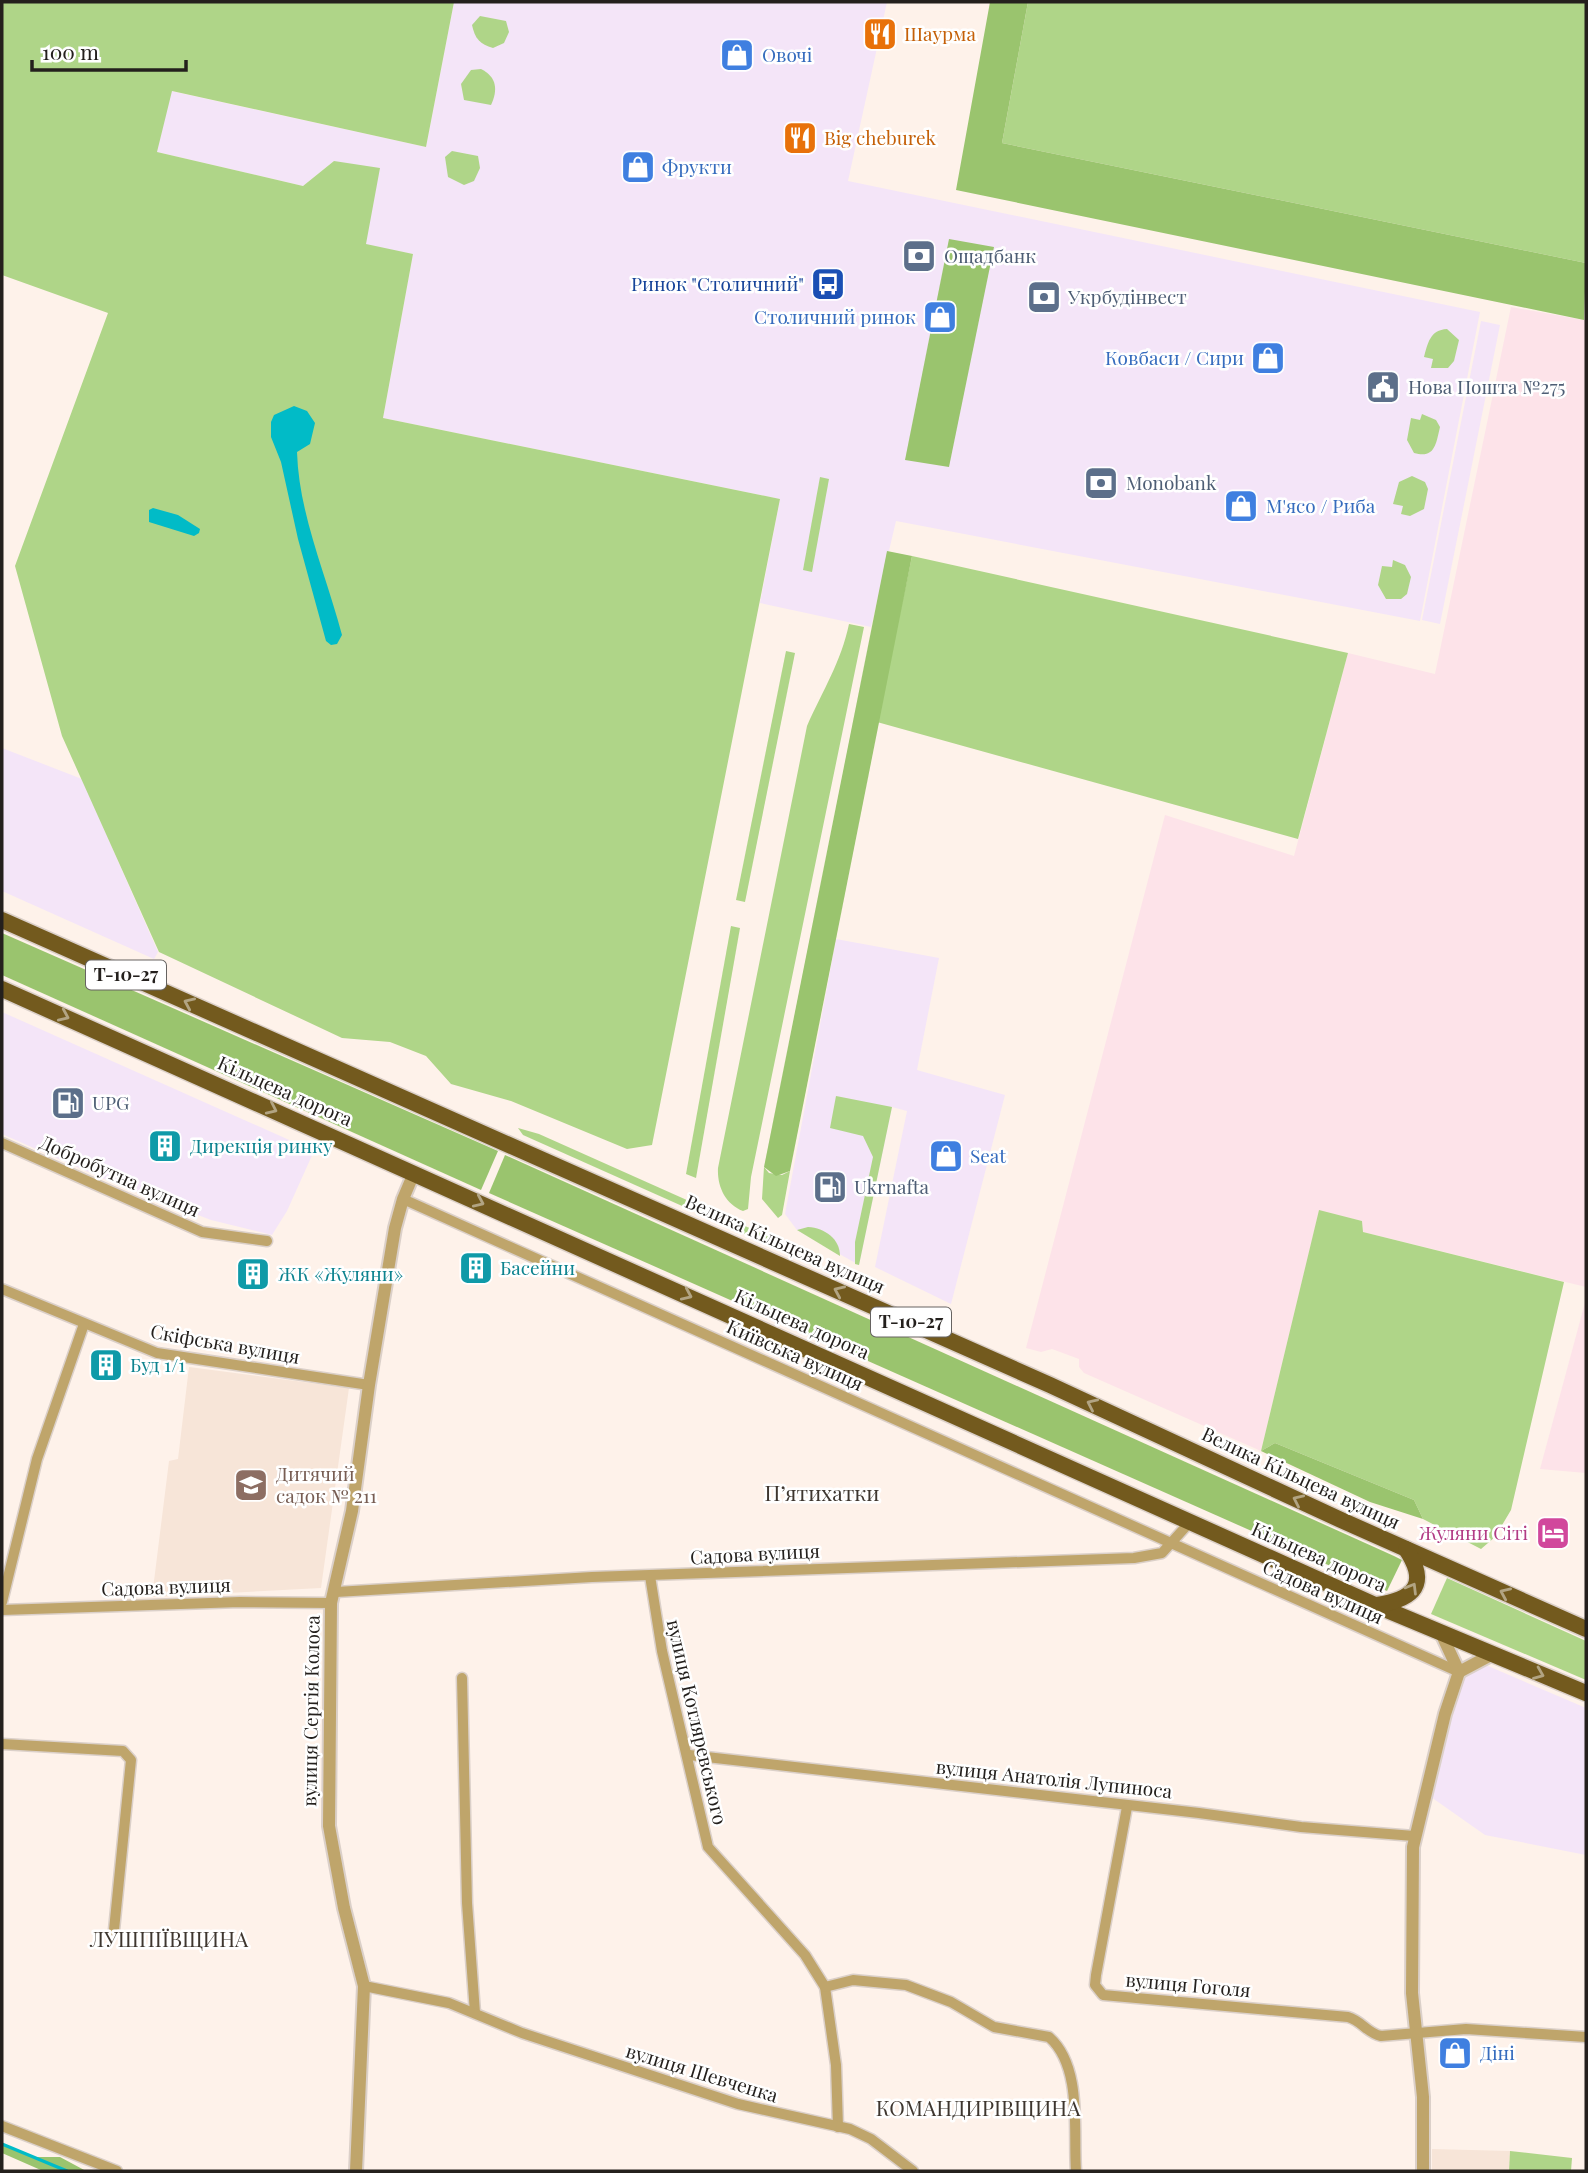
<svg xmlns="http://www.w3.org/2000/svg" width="1588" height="2173" font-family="'Playfair Display',serif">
  <rect width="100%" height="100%" fill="#fef2ea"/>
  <g fill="#f4e5f8">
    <polygon points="454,2 887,2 848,181 1480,312 1420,621 896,521 871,627 760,603 780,499 383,418 413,254 366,245 334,161 303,186 157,152 171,91 426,147"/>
    <polygon points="1481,321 1500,325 1440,624 1422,620"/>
    <polygon points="2,748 82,779 158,952 154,959 2,891"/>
    <polygon points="836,939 939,958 917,1070 1005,1095 951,1304 875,1267 907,1111 892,1107 859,1265 797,1230 785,1214"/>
    <polygon points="2,1012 314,1151 287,1211 272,1235 211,1220 102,1178 2,1134"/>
    <polygon points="1488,1666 1586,1708 1586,1855 1485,1835 1431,1797 1461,1683 1474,1668"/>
  </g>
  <g fill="#fde3e9">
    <polygon points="1511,307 1584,320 1586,312 1586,1287 1363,1232 1362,1221 1319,1211 1261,1451 1084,1373 1079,1367 1079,1359 1052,1349 1041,1352 1026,1348 1165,815 1294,856 1348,653 1435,674"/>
    <polygon points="1586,1299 1586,1473 1540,1469"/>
  </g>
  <g fill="#f7e5d8">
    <polygon points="189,1367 349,1388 321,1588 152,1597 169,1461 178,1459"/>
    <polygon points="1432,2149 1510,2151 1509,2171 1432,2171"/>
  </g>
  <g fill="#afd588">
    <polygon points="2,2 454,2 426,147 172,91 157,152 303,186 334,161 380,168 366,244 413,254 383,418 780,499 652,1145 627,1149 511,1101 451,1084 426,1056 390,1042 342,1038 159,952 62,736 15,566 108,313 2,275"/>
    <polygon points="1028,2 1586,2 1586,263 1002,143"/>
    <path d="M 480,16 L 506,21 L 509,32 L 504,43 L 493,48 C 480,44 475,39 472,25 Z"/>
    <path d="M 481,69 C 497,77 498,90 491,105 L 464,100 L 461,84 L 471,70 Z"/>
    <polygon points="452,151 478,156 480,168 474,181 464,185 448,177 445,157"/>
    <path d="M 1447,329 L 1459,340 L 1454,361 L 1448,368 L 1431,368 L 1433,359 L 1424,357 C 1428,343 1430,330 1447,329 Z"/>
    <path d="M 1422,414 L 1436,420 L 1440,427 C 1436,444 1435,459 1414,453 L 1407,440 L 1411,418 L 1420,420 Z"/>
    <polygon points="1412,476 1425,482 1428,489 1424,509 1410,516 1401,514 1403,506 1393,504 1399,482"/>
    <polygon points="820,477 829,479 812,572 803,570"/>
    <polygon points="912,556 1348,653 1298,839 877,722"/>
    <polygon points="1393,560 1405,565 1411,577 1407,594 1401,599 1386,599 1378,585 1382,566 1392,567"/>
    <path d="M 849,624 L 864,627 L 751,1177 L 748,1209 L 743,1211 C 725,1204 717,1186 718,1168 L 807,726 C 823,690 841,662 849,624 Z"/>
    <polygon points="786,651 795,653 745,902 736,900"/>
    <polygon points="731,926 740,928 696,1178 686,1174"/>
    <polygon points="836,1096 892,1107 859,1265 855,1264 855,1242 873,1157 863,1136 830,1128"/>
    <polygon points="518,1128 539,1134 783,1243 828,1271 523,1135"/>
    <polygon points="764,1167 769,1173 782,1175 790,1171 782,1215 778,1218 762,1199"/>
    <polygon points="1319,1210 1362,1221 1363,1232 1564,1282 1511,1510 1495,1537 1481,1549 1423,1519 1414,1500 1275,1443 1261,1451"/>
    <path d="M 808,1227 C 825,1228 840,1239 840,1256 L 797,1230 Z"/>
    <polygon points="1447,1578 1586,1641 1586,1680 1431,1614"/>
    <polygon points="1510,2151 1572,2158 1571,2171 1509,2171"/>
  </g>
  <g fill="#9ac46e">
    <polygon points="990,2 1028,2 1002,143 1586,263 1584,320 956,190"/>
    <polygon points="949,239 994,247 949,467 905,460"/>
    <polygon points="887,551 912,556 790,1171 776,1176 764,1167"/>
    <polygon points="2,933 498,1151 481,1190 2,975"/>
    <polygon points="505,1155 1394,1556 1402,1560 1387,1591 489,1193"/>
    <polygon points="1275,1443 1414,1500 1423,1519 1370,1502 1261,1451"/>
    <polygon points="2,2144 33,2157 60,2157 86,2171 43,2171 2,2153"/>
  </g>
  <g fill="#01bbc7">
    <path d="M 294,406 L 307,411 L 315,423 L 310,444 L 297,452 C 299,515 326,574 342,635 L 337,644 L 331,645 L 326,641 L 298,539 L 281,462 L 271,437 L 271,422 L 274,415 Z"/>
    <polygon points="153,508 178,515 200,529 199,533 194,536 149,522 149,510"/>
  </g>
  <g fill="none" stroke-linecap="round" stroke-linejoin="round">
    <polyline stroke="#01bbc7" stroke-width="3.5" points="2,2144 67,2171"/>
    <g stroke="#dbd0c9" stroke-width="13">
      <g id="minor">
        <polyline points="2,1143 202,1232 267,1241"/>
        <polyline points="403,1199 1459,1672"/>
        <polyline points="2,1289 157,1353 369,1385"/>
        <polyline points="650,1576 662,1651 708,1847 805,1955 825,1987 836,2065 838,2127"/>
        <polyline points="336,1592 592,1577 1134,1558 1162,1553 1190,1522"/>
        <polyline points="2,1602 37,1459 84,1324"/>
        <polyline points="2,1610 240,1602 331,1603"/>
        <polyline points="462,1678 467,1903 475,2013"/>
        <polyline points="2,1744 123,1751 131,1760 114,1930"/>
        <polyline points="689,1755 1199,1813 1301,1827 1414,1836"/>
        <path d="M 1127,1807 L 1096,1975 L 1095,1985 L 1103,1995 L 1348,2017 C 1362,2021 1367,2033 1381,2036 L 1466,2029 L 1586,2037"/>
        <polyline points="364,1986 449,2003 522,2033 738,2104 850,2129 871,2139 913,2171"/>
        <path d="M 825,1987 L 853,1980 L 906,1985 L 951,2002 L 994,2027 L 1049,2037 C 1083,2067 1073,2131 1076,2171"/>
        <polyline points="2,2126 117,2171"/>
      </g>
    </g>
    <g stroke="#dbd0c9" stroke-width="16">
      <g id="tertiary">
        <polyline points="1459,1672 1491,1655"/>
        <polyline points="356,2171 364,1986 344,1908 329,1826 331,1603 352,1511 369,1385 395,1228 403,1199 414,1173"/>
        <polyline points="1423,2171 1423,2097 1412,1993 1413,1847 1445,1714 1459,1672 1441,1633"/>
      </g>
    </g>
    <g stroke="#dbd0c9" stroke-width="19">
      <g id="trunk">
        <polyline points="2,920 1050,1385 1341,1520 1586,1629"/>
        <polyline points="2,989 1375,1605 1586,1693"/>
        <path d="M 1377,1605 C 1415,1599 1429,1584 1406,1549"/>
      </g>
    </g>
    <use href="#minor" stroke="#bfa56b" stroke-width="10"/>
    <use href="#tertiary" stroke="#bfa56b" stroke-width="12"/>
    <use href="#trunk" stroke="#735a1e" stroke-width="16"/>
  </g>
  <defs><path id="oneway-chevron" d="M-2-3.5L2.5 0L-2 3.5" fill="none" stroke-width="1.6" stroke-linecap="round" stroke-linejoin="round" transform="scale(1.75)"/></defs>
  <g stroke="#b2a483">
    <use href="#oneway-chevron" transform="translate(189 1003) rotate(-156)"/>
    <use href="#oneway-chevron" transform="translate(64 1016) rotate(24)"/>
    <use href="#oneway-chevron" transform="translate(272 1109) rotate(25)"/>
    <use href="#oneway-chevron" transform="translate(479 1202) rotate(24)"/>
    <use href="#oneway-chevron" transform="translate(839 1291) rotate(-156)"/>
    <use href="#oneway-chevron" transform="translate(687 1295) rotate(24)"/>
    <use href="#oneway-chevron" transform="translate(1092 1404) rotate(-155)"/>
    <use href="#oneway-chevron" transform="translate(1298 1500) rotate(-155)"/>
    <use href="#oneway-chevron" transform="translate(1412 1588) rotate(-59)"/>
    <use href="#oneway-chevron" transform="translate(1505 1593) rotate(-156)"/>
    <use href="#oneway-chevron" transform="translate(1539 1674) rotate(22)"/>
  </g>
  <defs>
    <g id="restaurant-square" transform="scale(1.75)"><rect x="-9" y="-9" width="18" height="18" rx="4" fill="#e8710a" stroke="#fff"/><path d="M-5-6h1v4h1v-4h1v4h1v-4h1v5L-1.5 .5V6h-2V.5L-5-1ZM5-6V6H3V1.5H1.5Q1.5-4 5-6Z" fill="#fff"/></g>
    <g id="shop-square" transform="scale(1.75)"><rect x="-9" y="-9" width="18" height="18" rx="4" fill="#3f7fe0" stroke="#fff"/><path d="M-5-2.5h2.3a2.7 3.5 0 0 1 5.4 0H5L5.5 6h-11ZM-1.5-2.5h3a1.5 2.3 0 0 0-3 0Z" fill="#fff"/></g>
    <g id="bank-square" transform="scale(1.75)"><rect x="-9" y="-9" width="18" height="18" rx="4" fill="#5c6f8a" stroke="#fff"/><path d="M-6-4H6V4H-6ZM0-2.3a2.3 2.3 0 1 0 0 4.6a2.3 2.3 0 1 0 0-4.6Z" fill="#fff"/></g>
    <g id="bus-square" transform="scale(1.75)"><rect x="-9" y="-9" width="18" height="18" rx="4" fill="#1a4fb4" stroke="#fff"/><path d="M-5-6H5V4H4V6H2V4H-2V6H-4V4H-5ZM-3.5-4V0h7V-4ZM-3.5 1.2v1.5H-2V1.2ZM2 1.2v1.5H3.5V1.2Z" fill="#fff"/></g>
    <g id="civic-square" transform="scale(1.75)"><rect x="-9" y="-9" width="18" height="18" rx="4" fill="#5c6f8a" stroke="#fff"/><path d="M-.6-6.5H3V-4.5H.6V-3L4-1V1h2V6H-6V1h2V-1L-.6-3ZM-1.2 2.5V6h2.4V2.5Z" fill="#fff"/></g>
    <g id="fuel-square" transform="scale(1.75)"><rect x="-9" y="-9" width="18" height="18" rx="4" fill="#5c6f8a" stroke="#fff"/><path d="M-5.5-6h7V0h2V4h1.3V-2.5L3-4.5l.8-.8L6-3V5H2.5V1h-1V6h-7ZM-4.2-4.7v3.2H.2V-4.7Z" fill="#fff"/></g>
    <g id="building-square" transform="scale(1.75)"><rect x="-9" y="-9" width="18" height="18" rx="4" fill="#0f9aa8" stroke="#fff"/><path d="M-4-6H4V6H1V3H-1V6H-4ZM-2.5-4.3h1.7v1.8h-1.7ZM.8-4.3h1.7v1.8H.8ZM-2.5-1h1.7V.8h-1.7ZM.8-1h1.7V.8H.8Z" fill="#fff"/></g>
    <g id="school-square" transform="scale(1.75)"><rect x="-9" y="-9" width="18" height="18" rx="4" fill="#8d6e63" stroke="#fff"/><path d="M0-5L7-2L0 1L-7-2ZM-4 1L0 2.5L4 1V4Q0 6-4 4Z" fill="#fff"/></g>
    <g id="hotel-square" transform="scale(1.75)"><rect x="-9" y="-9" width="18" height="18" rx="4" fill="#d1479c" stroke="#fff"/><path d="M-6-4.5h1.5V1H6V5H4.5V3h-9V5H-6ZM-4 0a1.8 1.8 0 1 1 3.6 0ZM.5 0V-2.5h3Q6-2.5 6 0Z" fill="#fff"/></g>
  </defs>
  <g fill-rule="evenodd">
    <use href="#restaurant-square" x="880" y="34"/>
    <use href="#shop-square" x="737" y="55"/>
    <use href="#restaurant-square" x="800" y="138"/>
    <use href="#shop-square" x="638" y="167"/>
    <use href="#bank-square" x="919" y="256"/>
    <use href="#bus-square" x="828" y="284"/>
    <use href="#bank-square" x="1044" y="297"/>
    <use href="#shop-square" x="940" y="317"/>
    <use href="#shop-square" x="1268" y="358"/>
    <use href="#civic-square" x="1383" y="387"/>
    <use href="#bank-square" x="1101" y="483"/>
    <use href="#shop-square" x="1241" y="506"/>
    <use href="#fuel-square" x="68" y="1103"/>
    <use href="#building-square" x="165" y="1146"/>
    <use href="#shop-square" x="946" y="1156"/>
    <use href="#fuel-square" x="830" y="1187"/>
    <use href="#building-square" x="476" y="1268"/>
    <use href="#building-square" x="253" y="1274"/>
    <use href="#building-square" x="106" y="1365"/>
    <use href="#school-square" x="251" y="1485"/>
    <use href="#hotel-square" x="1553" y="1533"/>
    <use href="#shop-square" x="1455" y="2053"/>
  </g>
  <g text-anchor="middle" stroke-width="5" stroke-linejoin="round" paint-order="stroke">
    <g fill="#fff" stroke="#666361" stroke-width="2">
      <rect x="86" y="960.5" width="80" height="29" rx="5"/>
      <rect x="871" y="1307.5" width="80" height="29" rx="5"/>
    </g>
    <g font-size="18" font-weight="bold" fill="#24201d">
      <text x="126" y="981">Т-10-27</text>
      <text x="911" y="1328">Т-10-27</text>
    </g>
    <g font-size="19" fill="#c56008" stroke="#fff" text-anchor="start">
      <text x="904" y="41">Шаурма</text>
      <text x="824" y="145">Big cheburek</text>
    </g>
    <g font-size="19" fill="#366cbe" stroke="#fff" text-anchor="start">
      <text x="762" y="62">Овочі</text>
      <text x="662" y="174">Фрукти</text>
      <text x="916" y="324" text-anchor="end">Столичний ринок</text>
      <text x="1244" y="365" text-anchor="end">Ковбаси / Сири</text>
      <text x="1266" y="513">М'ясо / Риба</text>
      <text x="970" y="1163">Seat</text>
      <text x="1480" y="2060">Діні</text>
    </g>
    <g font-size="19" fill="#4e5e75" stroke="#fff" text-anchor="start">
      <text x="944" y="263">Ощадбанк</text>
      <text x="1068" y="304">Укрбудінвест</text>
      <text x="1408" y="394">Нова Пошта №275</text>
      <text x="1126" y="490">Monobank</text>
      <text x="92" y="1110">UPG</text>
      <text x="854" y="1194">Ukrnafta</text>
    </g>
    <g font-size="19" fill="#164399" stroke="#fff" text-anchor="end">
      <text x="804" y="291">Ринок "Столичний"</text>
    </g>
    <g font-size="19" fill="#24201d" stroke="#fff">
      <text transform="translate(285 1091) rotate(24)" y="7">Кільцева дорога</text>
      <text transform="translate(120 1176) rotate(24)" y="7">Добробутна вулиця</text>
      <text transform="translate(785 1244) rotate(24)" y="7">Велика Кільцева вулиця</text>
      <text transform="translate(802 1324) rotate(24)" y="7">Кільцева дорога</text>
      <text transform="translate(225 1344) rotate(10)" y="7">Скіфська вулиця</text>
      <text transform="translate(795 1355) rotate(24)" y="7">Київська вулиця</text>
      <text transform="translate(1301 1478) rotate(25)" y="7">Велика Кільцева вулиця</text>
      <text transform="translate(755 1554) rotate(-3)" y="7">Садова вулиця</text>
      <text transform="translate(1319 1557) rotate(24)" y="7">Кільцева дорога</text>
      <text transform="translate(166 1587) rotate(-2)" y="7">Садова вулиця</text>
      <text transform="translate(1323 1592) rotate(24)" y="7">Садова вулиця</text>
      <text transform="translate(311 1711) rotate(-89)" y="7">вулиця Сергія Колоса</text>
      <text transform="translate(697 1722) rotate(77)" y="7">вулиця Котляревського</text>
      <text transform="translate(1054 1779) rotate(6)" y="7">вулиця Анатолія Лупиноса</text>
      <text transform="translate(1188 1985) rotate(5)" y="7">вулиця Гоголя</text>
      <text transform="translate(702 2073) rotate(17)" y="7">вулиця Шевченка</text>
    </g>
    <g font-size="19" fill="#0d838f" stroke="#fff" text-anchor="start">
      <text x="190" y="1153">Дирекція ринку</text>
      <text x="500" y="1275">Басейни</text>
      <text x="278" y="1281">ЖК «Жуляни»</text>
      <text x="130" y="1372">Буд 1/1</text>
    </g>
    <g font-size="19" fill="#785e54" stroke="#fff" text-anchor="start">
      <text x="276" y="1481">Дитячий<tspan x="276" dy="22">садок № 211</tspan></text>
    </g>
    <g font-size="19" fill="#b23c85" stroke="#fff" text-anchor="end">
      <text x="1528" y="1540">Жуляни Сіті</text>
    </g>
    <g font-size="21" fill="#3e362f" stroke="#fff">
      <text x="822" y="1501">Пʼятихатки</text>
      <text x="169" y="1947">ЛУШПІЇВЩИНА</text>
      <text x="978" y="2116">КОМАНДИРІВЩИНА</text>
    </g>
  </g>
  <rect width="1588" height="2173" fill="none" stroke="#24201d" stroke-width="7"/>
  <path d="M32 60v10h154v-10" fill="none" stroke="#24201d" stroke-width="3.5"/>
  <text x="42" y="60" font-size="21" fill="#24201d" stroke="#ffffff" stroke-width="5" paint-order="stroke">100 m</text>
</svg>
